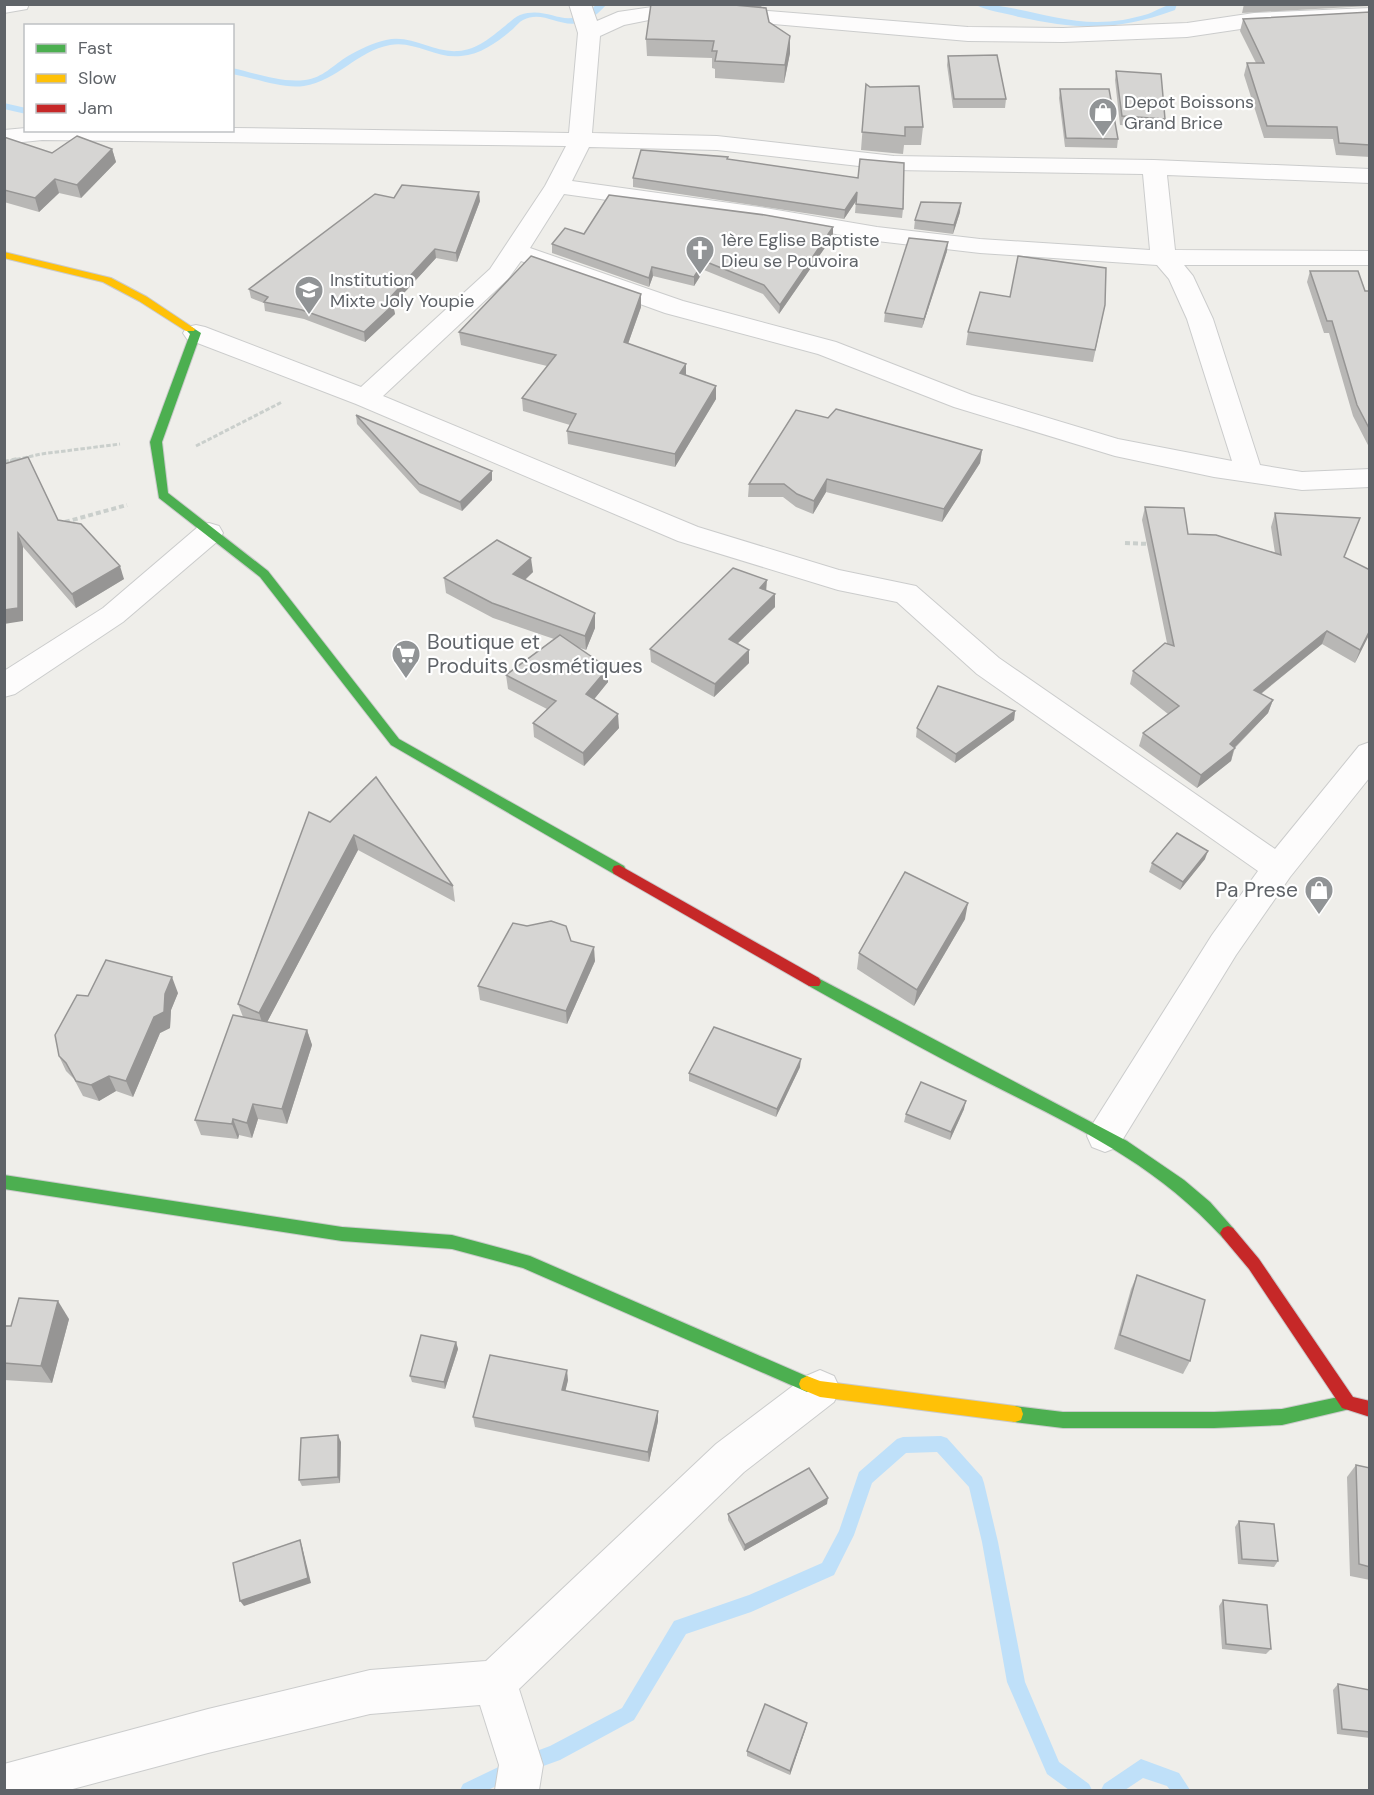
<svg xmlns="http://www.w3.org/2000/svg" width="1374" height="1795" font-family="'DM Sans',sans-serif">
  <rect width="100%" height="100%" fill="#efeeea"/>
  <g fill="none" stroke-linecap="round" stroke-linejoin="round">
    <g fill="#bfe0f9" fill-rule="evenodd">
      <path d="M 597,4 L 607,4 C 570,46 551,6 523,20 C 519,22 516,26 513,29 C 497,42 482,54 461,56 C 436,59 414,40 390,45 C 357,51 337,81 304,86 C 281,89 255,78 232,74 L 232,68 C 255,73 281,83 305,80 C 323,78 333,65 348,56 C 360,49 373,43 386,40 C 412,34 433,53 458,51 C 477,50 491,37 505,26 C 510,22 515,17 520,15 C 552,4 566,35 597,4 Z"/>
      <path d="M 974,4 C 1015,4 1055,22 1097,22 C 1115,22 1131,19 1148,14 C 1158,10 1167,4 1177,4 L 1175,10 C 1117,31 1079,30 1019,17 C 1005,13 986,11 974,4 Z"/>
      <polygon points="4,103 26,108 26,114 4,109"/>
      <polygon points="941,1436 947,1438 982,1477 984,1483 998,1542 1025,1682 1059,1762 1089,1784 1092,1790 1069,1790 1047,1774 1007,1682 982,1542 969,1487 937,1452 906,1453 872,1483 854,1535 834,1575 751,1612 686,1634 634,1720 560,1760 524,1773 488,1790 460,1790 463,1784 515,1759 550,1746 622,1708 674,1621 749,1595 822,1563 839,1531 859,1472 897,1439 903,1437"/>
      <polygon points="1141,1759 1179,1773 1190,1790 1170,1790 1167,1786 1143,1778 1125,1790 1101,1790 1104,1784"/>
    </g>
    <g stroke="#cbcccc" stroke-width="2">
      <g id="street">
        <polygon points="4,4 29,4 27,9 4,13"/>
        <path d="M 569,4 L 591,4 L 597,21 L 618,12 L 659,6 L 704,6 L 968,27 L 1063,28 L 1187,23 L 1254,13 L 1370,8 L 1370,21 L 1254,27 L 1187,37 L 1063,42 L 968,41 L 704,18 L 659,18 L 624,25 L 600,36 L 592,133 L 717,136 L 894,156 L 1154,160 L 1370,169 L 1370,183 L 1167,175 L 1175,250 L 1370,251 L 1370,265 L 1184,265 L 1193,276 L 1213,319 L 1260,465 L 1302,472 L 1370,469 L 1370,487 L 1302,490 L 1214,477 L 1115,456 L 954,407 L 818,354 L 665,313 L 521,261 L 508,279 L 383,396 L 698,527 L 839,570 L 916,586 L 999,658 L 1275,849 L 1359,746 L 1370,742 L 1370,777 L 1290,877 L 1236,955 L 1118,1147 L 1105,1152 L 1092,1147 L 1087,1136 L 1092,1125 L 1212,935 L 1258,871 L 977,674 L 897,602 L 838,590 L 678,541 L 356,404 L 187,339 L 183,333 L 187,327 L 196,325 L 205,327 L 361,387 L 490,269 L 545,186 L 566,146 L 42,140 L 4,144 L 4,130 L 26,128 L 26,130 L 232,130 L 232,128 L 569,133 L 578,33 ZM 589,147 L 717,150 L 894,170 L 1143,174 L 1150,250 L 980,239 L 877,227 L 765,208 L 572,181 ZM 564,194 L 765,222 L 877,241 L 980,253 L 1157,265 L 1169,279 L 1187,319 L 1232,461 L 1118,439 L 972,395 L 836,342 L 683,301 L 530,248 Z"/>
        <polygon points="209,523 219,526 223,533 219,540 123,622 15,694 4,697 4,671 103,608 199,526"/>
        <polygon points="820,1370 834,1376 840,1389 834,1402 744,1472 519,1689 543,1765 539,1790 495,1790 499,1765 480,1705 370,1714 208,1753 69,1790 4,1790 4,1764 208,1709 370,1670 486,1661 716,1444 806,1376"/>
      </g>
    </g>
    <g stroke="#cacacb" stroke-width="2">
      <g id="fast">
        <polygon points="190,326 201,333 162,442 168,493 268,571 399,739 624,866 626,870 624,874 614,874 391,745 260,577 159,498 150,442 190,334 185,329"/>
        <path d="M 814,976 L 1127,1141 L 1184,1180 L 1210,1202 L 1233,1228 L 1236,1233 L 1233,1238 L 1228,1240 L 1223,1238 C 1150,1158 1066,1123 973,1075 C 918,1047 863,1016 809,986 L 807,982 L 809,978 Z"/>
        <polygon points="4,1175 342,1227 452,1235 530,1256 813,1379 815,1384 813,1389 807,1392 523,1268 452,1249 342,1241 4,1189"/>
        <polygon points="1348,1395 1354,1398 1356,1403 1354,1408 1282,1425 1214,1428 1063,1428 1015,1422 1009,1420 1007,1414 1009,1408 1015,1406 1063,1412 1214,1412 1282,1409"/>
      </g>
    </g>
    <g stroke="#cacacb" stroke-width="2">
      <g id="slow">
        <polygon points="4,252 111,278 147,297 195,329 194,331 186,331 139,301 103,282 4,258"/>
        <polygon points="807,1376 820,1381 1015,1406 1021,1408 1023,1414 1021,1420 1015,1422 820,1397 801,1389 799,1384 801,1379"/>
      </g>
    </g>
    <g stroke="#cacacb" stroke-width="2">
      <g id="jam">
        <polygon points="619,865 819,978 821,982 819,986 809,986 614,874 612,870 614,866"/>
        <polygon points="1228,1226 1233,1228 1259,1259 1353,1397 1370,1401 1370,1417 1342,1408 1249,1269 1223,1238 1220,1233 1223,1228"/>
      </g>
    </g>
    <g stroke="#cacfcc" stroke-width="3" stroke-dasharray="4.5 2" stroke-linecap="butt">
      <polyline points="196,446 282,402"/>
      <polyline points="10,461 41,454 120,444"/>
    </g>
    <g stroke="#cacfcc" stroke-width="4" stroke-dasharray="5 3" stroke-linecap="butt">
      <polyline points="4,462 17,459"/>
      <polyline points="65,522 127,505"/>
      <polyline points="1125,543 1150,544"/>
    </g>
    <use href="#street" fill="#fdfcfc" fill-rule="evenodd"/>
    <use href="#fast" fill="#4caf50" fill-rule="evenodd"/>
    <use href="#slow" fill="#ffc107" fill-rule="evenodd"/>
    <use href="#jam" fill="#c62828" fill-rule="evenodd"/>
  </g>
  <g fill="#b8b7b5">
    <polygon points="651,4 762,4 761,8 769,22 790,53 784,83 715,78 715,69 712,68 712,58 647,56 646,39"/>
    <polygon points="1244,4 1370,4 1370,6 1242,13"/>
    <polygon points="1370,12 1370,157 1336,155 1333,139 1264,138 1244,75 1247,63 1256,63 1240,31 1243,19"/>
    <polygon points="948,56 1006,99 1005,108 953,108 947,65"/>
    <polygon points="1116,71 1165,119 1163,128 1120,125 1115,80"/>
    <polygon points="866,84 923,127 921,145 904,145 903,154 861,150"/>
    <polygon points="1060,89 1118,139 1117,148 1065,147 1059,98"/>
    <polygon points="4,137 52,153 112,149 116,162 81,198 59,193 39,212 4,202"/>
    <polygon points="728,159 903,209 902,218 855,213 856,201 844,219 633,187 633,178"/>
    <polygon points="394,198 480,201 457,262 436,258 393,305 395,314 365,342 304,319 265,311 264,303 251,298 249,289"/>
    <polygon points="960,212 953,234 914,229 915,220"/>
    <polygon points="833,227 833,236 779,314 763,294 704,270 694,286 653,276 649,287 552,253 552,244 584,234"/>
    <polygon points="947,251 922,328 884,322 885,313"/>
    <polygon points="1310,271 1365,291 1370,291 1370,449 1353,416 1329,333 1324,333 1307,282"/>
    <polygon points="1105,305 1093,362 966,345 968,332"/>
    <polygon points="641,307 628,344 686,375 716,386 716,399 675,467 568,444 567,431 570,425 523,411 522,398 547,366 461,345 459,332"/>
    <polygon points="356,415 492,471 492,480 462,511 420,493 357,424"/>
    <polygon points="828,418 982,450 980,463 942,522 826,492 813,514 796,507 783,497 748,497 749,484"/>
    <polygon points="4,464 58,520 124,579 76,608 23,547 23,621"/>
    <polygon points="1145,507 1188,534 1275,553 1271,527 1275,513 1345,558 1370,570 1370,633 1355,663 1322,644 1261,694 1273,700 1268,713 1235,748 1231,761 1197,788 1139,746 1143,733 1168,714 1130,684 1133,671 1167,643 1142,520"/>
    <polygon points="533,572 525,580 595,628 586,650 577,647 608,682 594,699 619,728 584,766 534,737 533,723 547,709 508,689 506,675 554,639 493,618 446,593 444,578"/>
    <polygon points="766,591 775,607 737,643 749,650 749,663 714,697 651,662 650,649"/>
    <polygon points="1015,711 1014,720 955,763 916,737 917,728"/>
    <polygon points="330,822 453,886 455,902 358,850 267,1022 307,1030 312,1045 287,1124 258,1119 252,1138 239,1135 238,1139 201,1135 195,1120 243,1017 238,1004"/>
    <polygon points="1205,859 1180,890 1149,872 1152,863"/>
    <polygon points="965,919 914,1006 857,969 859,953"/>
    <polygon points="595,961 567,1024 480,1000 478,986"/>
    <polygon points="178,993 171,1010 170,1028 160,1033 133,1097 116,1091 99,1101 83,1096 74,1079 66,1071 59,1056 88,996"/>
    <polygon points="800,1067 776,1117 689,1081 689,1073"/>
    <polygon points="964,1109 950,1140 904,1122 906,1114"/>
    <polygon points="1137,1275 1190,1361 1183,1374 1114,1349 1131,1289"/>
    <polygon points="69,1319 52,1383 4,1380 4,1326 11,1326"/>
    <polygon points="456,1342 458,1349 445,1389 412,1382 410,1376"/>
    <polygon points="568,1380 565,1391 658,1421 649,1462 475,1427 473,1417"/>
    <polygon points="341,1442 340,1483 302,1486 299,1480"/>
    <polygon points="1356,1465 1370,1468 1370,1580 1350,1576 1347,1477"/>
    <polygon points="827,1504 744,1551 728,1520 728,1514"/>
    <polygon points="1239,1521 1278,1561 1274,1567 1238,1564 1235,1527"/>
    <polygon points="1223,1600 1271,1649 1266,1654 1222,1649 1219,1606"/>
    <polygon points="1338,1684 1370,1690 1370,1738 1337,1734 1333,1690"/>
    <polygon points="807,1723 790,1775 747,1756 747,1751"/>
  </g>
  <g fill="#969594">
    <polygon points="790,36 790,53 784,83 785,65"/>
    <polygon points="112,149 116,162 81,198 77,185"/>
    <polygon points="55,179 59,193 39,212 35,198"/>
    <polygon points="479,192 480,201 457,262 456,253"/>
    <polygon points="857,192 856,201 844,219 845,210"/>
    <polygon points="961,203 960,212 953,234 954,225"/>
    <polygon points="833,227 833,236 779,314 780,305"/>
    <polygon points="948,242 947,251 922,328 924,319"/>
    <polygon points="435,249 436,258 393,305 395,314 365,342 364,332 386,302"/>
    <polygon points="704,261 704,270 694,286 694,277"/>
    <polygon points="652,267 653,276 649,287 649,278"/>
    <polygon points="641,294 641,307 624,355 624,342"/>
    <polygon points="686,364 686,377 680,373"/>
    <polygon points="716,386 716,399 675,467 675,454"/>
    <polygon points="982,450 980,463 942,522 944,509"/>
    <polygon points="492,471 492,480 462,511 460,502"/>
    <polygon points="827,479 826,492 813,514 814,501"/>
    <polygon points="18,533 23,547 23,621 4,624 4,610"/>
    <polygon points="531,558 533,572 515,589 513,574"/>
    <polygon points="120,566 124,579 76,608 72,594"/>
    <polygon points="767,580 766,593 760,588"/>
    <polygon points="775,594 775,607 729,652 729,639"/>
    <polygon points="595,613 595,628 586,650 585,636"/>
    <polygon points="1370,630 1370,633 1355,663 1360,650"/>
    <polygon points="1327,631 1322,644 1249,703 1254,690"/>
    <polygon points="749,650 749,663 714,697 715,684"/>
    <polygon points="608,668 608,682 587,708 586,694"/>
    <polygon points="1273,700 1268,713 1234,748 1231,761 1197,788 1201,775"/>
    <polygon points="1015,711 1014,720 955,763 956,754"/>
    <polygon points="618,714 619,728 584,766 583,753"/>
    <polygon points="354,835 358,850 264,1028 259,1013"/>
    <polygon points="1208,851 1205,859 1180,890 1183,882"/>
    <polygon points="968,903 965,919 914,1006 917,990"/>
    <polygon points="594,947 595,961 567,1024 566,1011"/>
    <polygon points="172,977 178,993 171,1010 170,1028 160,1033 133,1097 126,1081"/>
    <polygon points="307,1030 312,1045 287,1124 282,1109"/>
    <polygon points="801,1059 800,1067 776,1117 777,1109"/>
    <polygon points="109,1076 116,1091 99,1101 91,1085"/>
    <polygon points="966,1101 964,1109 950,1140 951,1132"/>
    <polygon points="253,1104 258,1119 252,1138 247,1123"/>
    <polygon points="233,1119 239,1135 238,1139 232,1124"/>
    <polygon points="58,1301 69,1319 52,1383 41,1366"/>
    <polygon points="456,1342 458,1349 445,1389 444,1382"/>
    <polygon points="567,1370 568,1380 563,1401 562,1390"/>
    <polygon points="658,1411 658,1421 649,1462 648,1452"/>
    <polygon points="338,1435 341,1442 340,1483 338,1477"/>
    <polygon points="828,1498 827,1504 744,1551 745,1545"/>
    <polygon points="300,1540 302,1546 311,1583 244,1606 240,1601"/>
    <polygon points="807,1723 806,1728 790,1775 790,1771"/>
  </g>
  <g fill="#d6d5d3" stroke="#969594" stroke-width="1.5">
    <polygon points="651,4 723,4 766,8 769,22 790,36 785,65 715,61 717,51 712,51 714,41 646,39"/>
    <polygon points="1370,12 1370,145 1339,143 1337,127 1267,126 1247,63 1264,63 1243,19"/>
    <polygon points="997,55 1006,99 954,99 948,56"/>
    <polygon points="1116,71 1161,74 1165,119 1122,116"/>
    <polygon points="866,84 870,87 919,86 923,127 905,127 905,136 862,132"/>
    <polygon points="1060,89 1109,89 1118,139 1066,138"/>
    <polygon points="77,136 112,149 77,185 55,179 35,198 4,190 4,137 52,153"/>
    <polygon points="641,150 728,157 727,159 858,178 860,159 904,163 903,209 856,204 857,192 845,210 633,178"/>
    <polygon points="402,185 479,192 456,253 435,249 386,302 393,305 364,332 302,310 264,302 268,297 249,289 375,194 394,198"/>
    <polygon points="609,195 765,215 833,227 780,305 764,285 704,261 694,277 652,267 649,278 552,244 565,228 584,234"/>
    <polygon points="921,202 961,203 954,225 915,220"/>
    <polygon points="909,238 948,242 924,319 885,313"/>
    <polygon points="531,256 641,294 624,342 686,364 680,373 716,386 675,454 567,431 576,414 522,398 556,355 459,332"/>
    <polygon points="1018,256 1106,268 1105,305 1095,350 968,332 980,292 1010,297"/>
    <polygon points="1310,271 1358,271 1365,291 1370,291 1370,430 1357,405 1332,321 1327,321"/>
    <polygon points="836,409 982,450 944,509 827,479 814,501 797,494 784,484 749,484 796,410 828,418"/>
    <polygon points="356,415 492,471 460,502 419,484"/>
    <polygon points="28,457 58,520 81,524 120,566 72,594 18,533 18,608 4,610 4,464"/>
    <polygon points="1145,507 1184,508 1188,534 1216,535 1281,555 1275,513 1360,518 1344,557 1370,570 1370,630 1360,650 1327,631 1254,690 1273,700 1230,744 1235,748 1201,775 1143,733 1179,706 1133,671 1165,643 1174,646"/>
    <polygon points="497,540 531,558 513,574 595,613 585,636 492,603 444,578"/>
    <polygon points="733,568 767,580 760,588 775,594 729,639 749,650 715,684 650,649"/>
    <polygon points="560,635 608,668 586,694 618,714 583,753 533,723 556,701 506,675"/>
    <polygon points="938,686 1015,711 956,754 917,728"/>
    <polygon points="376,777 453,886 354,835 259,1013 238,1004 309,812 330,822"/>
    <polygon points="1177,833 1208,851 1183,882 1152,863"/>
    <polygon points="905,872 968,903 917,990 859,953"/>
    <polygon points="551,921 566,926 571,941 594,947 566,1011 478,986 513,923 527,926"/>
    <polygon points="106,960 172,977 165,994 164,1012 154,1017 126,1081 109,1076 91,1085 76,1081 66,1063 59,1056 55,1035 77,995 88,996"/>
    <polygon points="233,1015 307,1030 282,1109 253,1104 247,1123 233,1119 232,1124 195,1120"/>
    <polygon points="714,1027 801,1059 777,1109 689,1073"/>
    <polygon points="921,1082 966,1101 951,1132 906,1114"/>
    <polygon points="1137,1275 1205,1300 1190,1361 1120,1335"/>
    <polygon points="19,1298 58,1301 41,1366 4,1363 4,1326 11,1326"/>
    <polygon points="421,1335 456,1342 444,1382 410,1376"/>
    <polygon points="490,1355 567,1370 562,1390 658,1411 648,1452 473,1417"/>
    <polygon points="338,1435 338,1477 299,1480 301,1438"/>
    <polygon points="1356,1465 1370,1468 1370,1567 1359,1564"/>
    <polygon points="809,1468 828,1498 745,1545 728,1514"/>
    <polygon points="1239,1521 1274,1524 1278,1561 1242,1559"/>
    <polygon points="300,1540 308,1578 240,1601 233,1563"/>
    <polygon points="1223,1600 1267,1605 1271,1649 1226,1644"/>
    <polygon points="1338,1684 1370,1690 1370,1732 1342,1729"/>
    <polygon points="765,1704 807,1723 790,1771 747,1751"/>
  </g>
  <defs>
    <g id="shop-pin" transform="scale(1.5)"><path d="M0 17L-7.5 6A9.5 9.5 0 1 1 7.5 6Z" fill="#919496" stroke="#fff"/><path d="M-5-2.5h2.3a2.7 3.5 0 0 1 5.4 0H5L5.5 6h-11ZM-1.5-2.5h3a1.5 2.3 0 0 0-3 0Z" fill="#fff"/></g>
    <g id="church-pin" transform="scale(1.5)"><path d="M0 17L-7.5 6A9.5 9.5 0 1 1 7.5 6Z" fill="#919496" stroke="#fff"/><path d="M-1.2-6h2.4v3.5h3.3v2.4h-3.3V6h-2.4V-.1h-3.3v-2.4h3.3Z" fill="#fff"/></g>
    <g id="school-pin" transform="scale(1.5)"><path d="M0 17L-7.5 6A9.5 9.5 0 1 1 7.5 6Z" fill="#919496" stroke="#fff"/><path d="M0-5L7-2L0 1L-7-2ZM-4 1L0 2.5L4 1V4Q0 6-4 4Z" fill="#fff"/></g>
    <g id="supermarket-pin" transform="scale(1.5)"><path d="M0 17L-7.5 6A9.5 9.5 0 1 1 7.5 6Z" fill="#919496" stroke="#fff"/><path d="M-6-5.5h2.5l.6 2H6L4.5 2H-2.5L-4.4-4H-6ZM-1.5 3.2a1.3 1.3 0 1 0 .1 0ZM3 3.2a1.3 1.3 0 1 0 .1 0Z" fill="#fff"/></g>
  </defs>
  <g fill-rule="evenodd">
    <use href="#shop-pin" x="1103" y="112"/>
    <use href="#church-pin" x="700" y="250"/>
    <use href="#school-pin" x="309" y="290"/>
    <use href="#supermarket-pin" x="406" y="654"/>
    <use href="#shop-pin" x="1319" y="890"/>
  </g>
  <g text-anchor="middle" stroke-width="4.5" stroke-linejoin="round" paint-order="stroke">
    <g font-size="18" fill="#5f6368" stroke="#fff" text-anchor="start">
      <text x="1124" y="108">Depot Boissons<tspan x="1124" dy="21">Grand Brice</tspan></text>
      <text x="721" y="246">1ère Eglise Baptiste<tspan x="721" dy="21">Dieu se Pouvoira</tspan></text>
      <text x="330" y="286">Institution<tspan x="330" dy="21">Mixte Joly Youpie</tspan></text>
    </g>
    <g font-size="21" fill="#5f6368" stroke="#fff" text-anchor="start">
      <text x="427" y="649">Boutique et<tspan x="427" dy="24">Produits Cosmétiques</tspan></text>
      <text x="1298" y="897" text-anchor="end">Pa Prese</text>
    </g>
  </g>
  <rect width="1374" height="1795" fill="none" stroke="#5f6368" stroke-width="12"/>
  <rect x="24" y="24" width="210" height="108" fill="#ffffff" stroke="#bfc1c3" stroke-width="1.5"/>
  <rect x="36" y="44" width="30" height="9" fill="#4caf50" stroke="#bfc1c3" stroke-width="1.5"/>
  <text x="78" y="54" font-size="18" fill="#5f6368">Fast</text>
  <rect x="36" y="74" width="30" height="9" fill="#ffc107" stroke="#bfc1c3" stroke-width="1.5"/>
  <text x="78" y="84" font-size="18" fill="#5f6368">Slow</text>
  <rect x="36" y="104" width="30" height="9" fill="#c62828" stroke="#bfc1c3" stroke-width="1.5"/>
  <text x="78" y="114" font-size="18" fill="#5f6368">Jam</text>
</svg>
